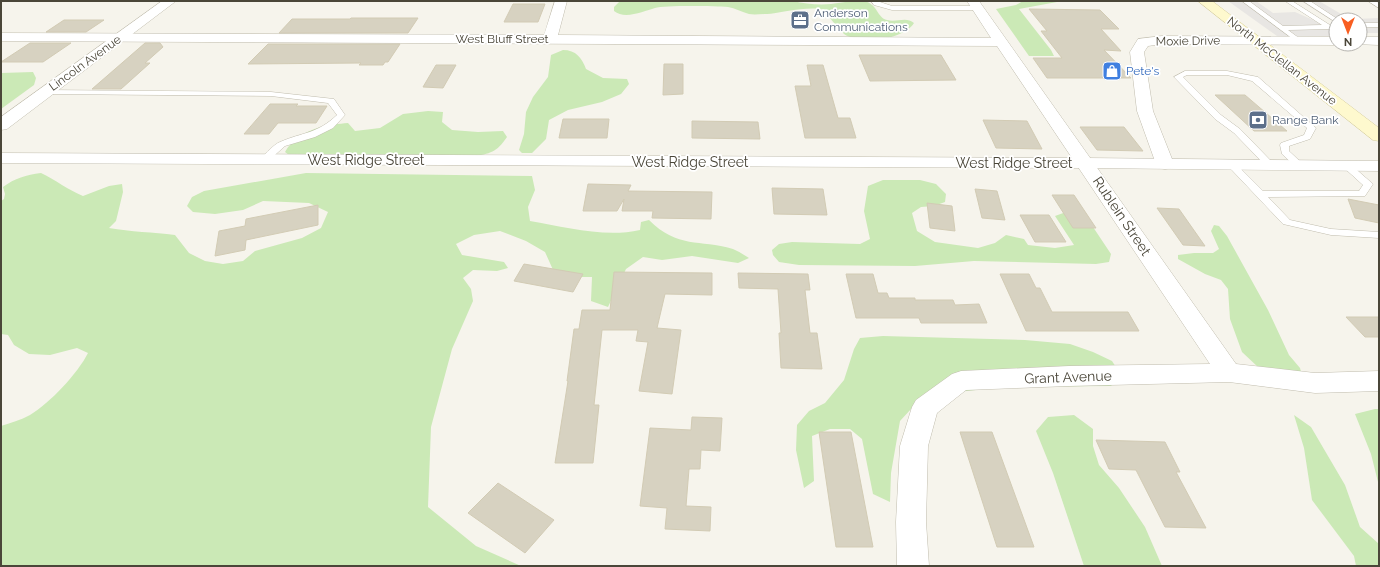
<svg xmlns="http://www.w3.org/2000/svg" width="1380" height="567" font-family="Raleway,sans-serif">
  <rect width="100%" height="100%" fill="#f6f4ec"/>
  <g fill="#cbe9b6">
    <path d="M 620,1 L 793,1 C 805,4 819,5 831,4 C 842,3 853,0 864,1 C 878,4 877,18 887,20 C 896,23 906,16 914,23 C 904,40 860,45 844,34 C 841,31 833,22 830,18 L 832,14 C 822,2 781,13 767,14 C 761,14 754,15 749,14 C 742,12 735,8 728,7 C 717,6 664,5 655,8 C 644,11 625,20 614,11 L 614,7 Z"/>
    <polygon points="1023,1 1057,2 1019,9 1051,50 1054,56 1029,56 996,9 1016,5"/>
    <path d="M 563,50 C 576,50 582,58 586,69 L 603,78 L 627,79 L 629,84 L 621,94 L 602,102 L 568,110 L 549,120 L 546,139 L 532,153 L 522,153 L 519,150 L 524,134 L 526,112 L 533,97 L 548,77 L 551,55 Z"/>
    <polygon points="33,72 36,78 34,85 1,109 1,73"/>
    <path d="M 428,111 L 443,112 L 442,122 L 452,130 L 478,132 L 503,131 L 507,137 C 496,153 491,153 472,157 L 289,155 L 285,152 C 288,146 292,143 297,139 C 313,126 329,125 348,123 L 355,131 L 380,128 L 403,114 Z"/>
    <path d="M 41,173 C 56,180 68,190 83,196 L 109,186 L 122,184 L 123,192 L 116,221 L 109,228 C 131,232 153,232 175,235 L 189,253 L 205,261 L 223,264 L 243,261 L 255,251 L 302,238 L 321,228 L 328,212 L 309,203 L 263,201 L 243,210 L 215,214 L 193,212 L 187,206 L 192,197 L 204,191 L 306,173 L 532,176 L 535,190 L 528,207 L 530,221 C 565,227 605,238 640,230 L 641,222 L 649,220 C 678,249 699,239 733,249 C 738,251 744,255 749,258 L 738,263 L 692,256 L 662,260 L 643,257 L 626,269 L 608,307 L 591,301 L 592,277 L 570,277 L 554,272 L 545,252 L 526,241 L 500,231 L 474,235 L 456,244 L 462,255 L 504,262 L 508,268 L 497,271 L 473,270 L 463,278 L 471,289 L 473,301 L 452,349 L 431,427 L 428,507 L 476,546 L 521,566 L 1,566 L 1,426 C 10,423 21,420 30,415 C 50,403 78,373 88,353 L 77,348 L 50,355 L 29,354 L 14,345 L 8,335 L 1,334 L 1,201 L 4,199 L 5,194 L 3,187 C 15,178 26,175 41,173 Z"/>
    <polygon points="883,180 920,180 936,184 946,194 945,202 934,206 921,207 912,213 917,231 935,242 978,248 995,243 1006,235 1024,239 1028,245 1055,248 1074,245 1055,216 1066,212 1091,224 1111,254 1109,262 1096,264 974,261 915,266 799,265 779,262 773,255 772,250 779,244 792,242 860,244 870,239 864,211 868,186"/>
    <polygon points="1214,225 1219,226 1227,236 1268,310 1289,355 1300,368 1302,375 1259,368 1242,352 1230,319 1228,289 1221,280 1205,274 1178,259 1178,255 1194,253 1213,253 1219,249 1211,231"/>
    <polygon points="883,336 1025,340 1070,344 1093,352 1112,361 1121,375 1111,386 1002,387 923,396 900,421 891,473 890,502 873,494 862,439 850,429 830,429 812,436 814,481 804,488 796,450 797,425 809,411 825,403 844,380 854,349 860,338"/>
    <polygon points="1375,409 1379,409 1379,486 1371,454 1355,414"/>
    <polygon points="1074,415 1093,429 1093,446 1099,465 1119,488 1145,527 1162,566 1084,566 1053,473 1036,431 1048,417"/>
    <polygon points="1294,415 1311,427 1345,485 1360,527 1379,544 1379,566 1356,566 1354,556 1312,500 1304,448"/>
  </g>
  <g fill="#e8e6e3">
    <polygon points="1228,1 1256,1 1273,13 1295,12 1336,30 1336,36 1277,36"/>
    <polygon points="1301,1 1319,1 1348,18 1338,17 1342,20 1336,20 1336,23"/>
    <polygon points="1379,18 1379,33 1360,33 1360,20 1355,19"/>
  </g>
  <g fill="#d7d2c1" stroke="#d2cbb4">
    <polygon points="513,4 545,4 538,22 504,22"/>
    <polygon points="1029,9 1100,10 1119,29 1101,29 1121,51 1104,50 1131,78 1047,78 1033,58 1062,58 1041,31 1047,31"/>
    <polygon points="351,18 418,18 408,33 279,33 292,19 350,19"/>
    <polygon points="64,20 104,20 86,32 46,32"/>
    <polygon points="30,43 71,43 43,62 1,62"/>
    <polygon points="145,43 160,43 163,47 145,63 150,63 121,89 92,89"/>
    <polygon points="268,44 400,44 388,62 385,62 383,65 359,65 361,63 248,64"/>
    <polygon points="859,55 941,55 956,80 870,81"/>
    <polygon points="664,64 683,64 683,94 663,95"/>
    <polygon points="436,65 456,65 443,88 423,87"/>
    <polygon points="807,65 823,65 838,118 850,118 856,138 805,138 795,86 811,86"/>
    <polygon points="1215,95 1245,95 1287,131 1254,131"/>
    <polygon points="270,104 298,104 296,106 327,106 316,123 278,123 269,134 244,134"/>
    <polygon points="563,119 609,119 607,138 559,138"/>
    <polygon points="983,120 1027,121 1042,149 996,148"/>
    <polygon points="692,121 758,122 760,139 692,138"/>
    <polygon points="1080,127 1124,127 1143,151 1097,150"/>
    <polygon points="588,184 631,185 628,191 712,192 711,219 652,218 653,211 622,211 624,199 617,211 583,211"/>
    <polygon points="772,188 823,189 827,215 774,214"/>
    <polygon points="975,189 997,191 1005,220 982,218"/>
    <polygon points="1052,195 1074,195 1096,228 1073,228"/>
    <polygon points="1348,199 1379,205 1379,223 1355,218"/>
    <polygon points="927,203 952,206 955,231 930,228"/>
    <polygon points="318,205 318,225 246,240 245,250 215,256 219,231 245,226 246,219"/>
    <polygon points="1157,208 1179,209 1205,246 1183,245"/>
    <polygon points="1020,215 1049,215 1066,242 1035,242"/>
    <polygon points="524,264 583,274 573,292 514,281"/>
    <polygon points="614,272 712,273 712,295 665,294 657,328 681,330 672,394 639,391 648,342 636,341 638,330 602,330 594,405 599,405 593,463 555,463 568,381 567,381 574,329 579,329 582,310 610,310"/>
    <polygon points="738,273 808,274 810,290 805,290 810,333 817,333 822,369 781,368 779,333 781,333 778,289 739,288"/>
    <polygon points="846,274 873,274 878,293 887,293 889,298 915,298 915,300 953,300 955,305 979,304 987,323 921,323 919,318 856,318"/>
    <polygon points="1000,274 1029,274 1036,288 1040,288 1052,312 1128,312 1139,331 1026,331"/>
    <polygon points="1346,317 1379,317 1379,337 1365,337"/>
    <polygon points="692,417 722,418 720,451 701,450 700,469 689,469 686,506 711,507 710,531 665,529 667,508 640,506 650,428 691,430"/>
    <polygon points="819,432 851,432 873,547 836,547"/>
    <polygon points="960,432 992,432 1034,547 997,547"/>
    <polygon points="1096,440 1165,442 1180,472 1176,472 1206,528 1165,527 1136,470 1109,469"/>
    <polygon points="498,483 554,520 525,553 468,513"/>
  </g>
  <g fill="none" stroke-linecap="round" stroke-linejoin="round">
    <g stroke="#c1bdae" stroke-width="1">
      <g id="service">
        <polygon points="871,1 877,1 892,6 978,6 981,8 978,10 892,10 874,5"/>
        <polygon points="1242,1 1249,1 1283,26 1322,25 1285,1 1292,1 1333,27 1330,29 1288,30 1303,41 1301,42 1297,42"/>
        <polygon points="1303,1 1310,1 1339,20 1334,21"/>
        <polygon points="1368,1 1375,1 1379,3 1379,8"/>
        <rect x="1360" y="23" width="19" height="4"/>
        <polygon points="1185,71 1227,71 1258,77 1316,128 1310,139 1289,146 1289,151 1305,166 1303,168 1297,168 1282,154 1280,145 1281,143 1304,135 1307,128 1252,81 1227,75 1187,75 1183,77 1221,115 1240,129 1273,163 1275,165 1273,167 1267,167 1234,133 1215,119 1174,77"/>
        <path d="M 42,90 L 271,92 L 334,99 L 345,115 L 333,128 L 315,137 L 285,146 L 267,162 L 261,162 L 260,160 L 261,158 C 267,153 273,145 280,142 C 303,132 317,134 337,115 L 328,103 L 271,96 L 45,94 L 41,92 Z"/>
        <polygon points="1232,162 1235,163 1263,191 1359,191 1363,185 1342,166 1347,163 1350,164 1373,184 1365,196 1268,197 1290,220 1331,229 1379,232 1379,238 1331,235 1283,224 1229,167 1227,165 1229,163"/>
      </g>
    </g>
    <g stroke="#c1bdae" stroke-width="1">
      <g id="minor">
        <polygon points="555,1 567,1 558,35 991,38 967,1 979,1 1236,364 1315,373 1379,371 1379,391 1315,393 1229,382 1069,386 966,390 937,413 928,446 926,522 929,566 897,566 896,522 900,446 912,407 916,400 952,374 961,371 1069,366 1210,364 997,46 1,41 1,33 544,35"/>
        <polygon points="1162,36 1336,37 1336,44 1341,44 1336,45 1162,44 1148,46 1144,52 1153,111 1174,164 1171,168 1165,169 1159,168 1156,164 1137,111 1130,52 1138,39"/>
        <polygon points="1360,37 1379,37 1379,45 1355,44 1360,44"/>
      </g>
    </g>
    <g stroke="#c1bdae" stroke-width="1">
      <g id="tertiary">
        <polygon points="162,1 176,1 7,129 1,130 1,117"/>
        <polygon points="1,153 1086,158 1379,161 1379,171 1086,168 1,163"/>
      </g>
    </g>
    <g stroke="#d5cd9c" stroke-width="1">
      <polygon id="secondary" points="1198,1 1212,1 1379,128 1379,141 1373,140"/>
    </g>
    <use href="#service" fill="#fff" fill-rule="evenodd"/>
    <use href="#minor" fill="#fff" fill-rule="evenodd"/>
    <use href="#tertiary" fill="#fff" fill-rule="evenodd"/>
    <use href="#secondary" fill="#fef9ce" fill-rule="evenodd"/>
  </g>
  <defs>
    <g id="office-square" transform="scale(1)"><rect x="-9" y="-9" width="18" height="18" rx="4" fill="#5c6f8a" stroke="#fff"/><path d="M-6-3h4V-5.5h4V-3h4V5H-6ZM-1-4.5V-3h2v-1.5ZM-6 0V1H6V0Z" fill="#fff"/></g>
    <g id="shop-square" transform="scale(1)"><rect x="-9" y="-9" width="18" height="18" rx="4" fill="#3f7fe0" stroke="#fff"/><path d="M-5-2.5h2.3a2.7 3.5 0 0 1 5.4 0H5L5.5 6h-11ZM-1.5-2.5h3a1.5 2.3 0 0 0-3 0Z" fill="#fff"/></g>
    <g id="bank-square" transform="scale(1)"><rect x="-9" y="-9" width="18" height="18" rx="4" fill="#5c6f8a" stroke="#fff"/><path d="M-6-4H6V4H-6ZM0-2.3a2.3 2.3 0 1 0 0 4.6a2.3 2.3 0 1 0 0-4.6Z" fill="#fff"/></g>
  </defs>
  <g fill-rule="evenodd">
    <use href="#office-square" x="800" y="20"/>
    <use href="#shop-square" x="1112" y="71"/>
    <use href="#bank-square" x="1258" y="120"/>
  </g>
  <g text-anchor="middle" stroke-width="3.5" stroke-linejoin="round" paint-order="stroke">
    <g font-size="12" fill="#4e5e75" stroke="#fff" text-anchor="start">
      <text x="814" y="17">Anderson<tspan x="814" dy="14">Communications</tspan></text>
      <text x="1272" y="124">Range Bank</text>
    </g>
    <g font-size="12" fill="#4a4639" stroke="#fff">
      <text x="502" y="43">West Bluff Street</text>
      <text transform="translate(1188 41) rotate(-1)" y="4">Moxie Drive</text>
      <text transform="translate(1282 61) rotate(38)" y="4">North McClellan Avenue</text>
      <text transform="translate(85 63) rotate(-36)" y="4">Lincoln Avenue</text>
    </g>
    <g font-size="12" fill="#366cbe" stroke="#fff" text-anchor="start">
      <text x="1126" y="75">Pete's</text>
    </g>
    <g font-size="14" fill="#4a4639" stroke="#fff">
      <text x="366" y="165">West Ridge Street</text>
      <text x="690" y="167">West Ridge Street</text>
      <text x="1014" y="168">West Ridge Street</text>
      <text transform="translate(1122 216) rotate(56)" y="5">Rublein Street</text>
      <text transform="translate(1068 377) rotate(-2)" y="5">Grant Avenue</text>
    </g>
  </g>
  <rect width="1380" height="567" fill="none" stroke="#4a4639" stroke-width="4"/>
  <g transform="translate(1348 32) rotate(180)"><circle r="19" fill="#ffffff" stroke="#b7b5b0"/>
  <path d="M0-3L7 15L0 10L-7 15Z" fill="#f85e21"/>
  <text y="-6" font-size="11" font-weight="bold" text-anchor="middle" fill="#4a4639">N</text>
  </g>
</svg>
